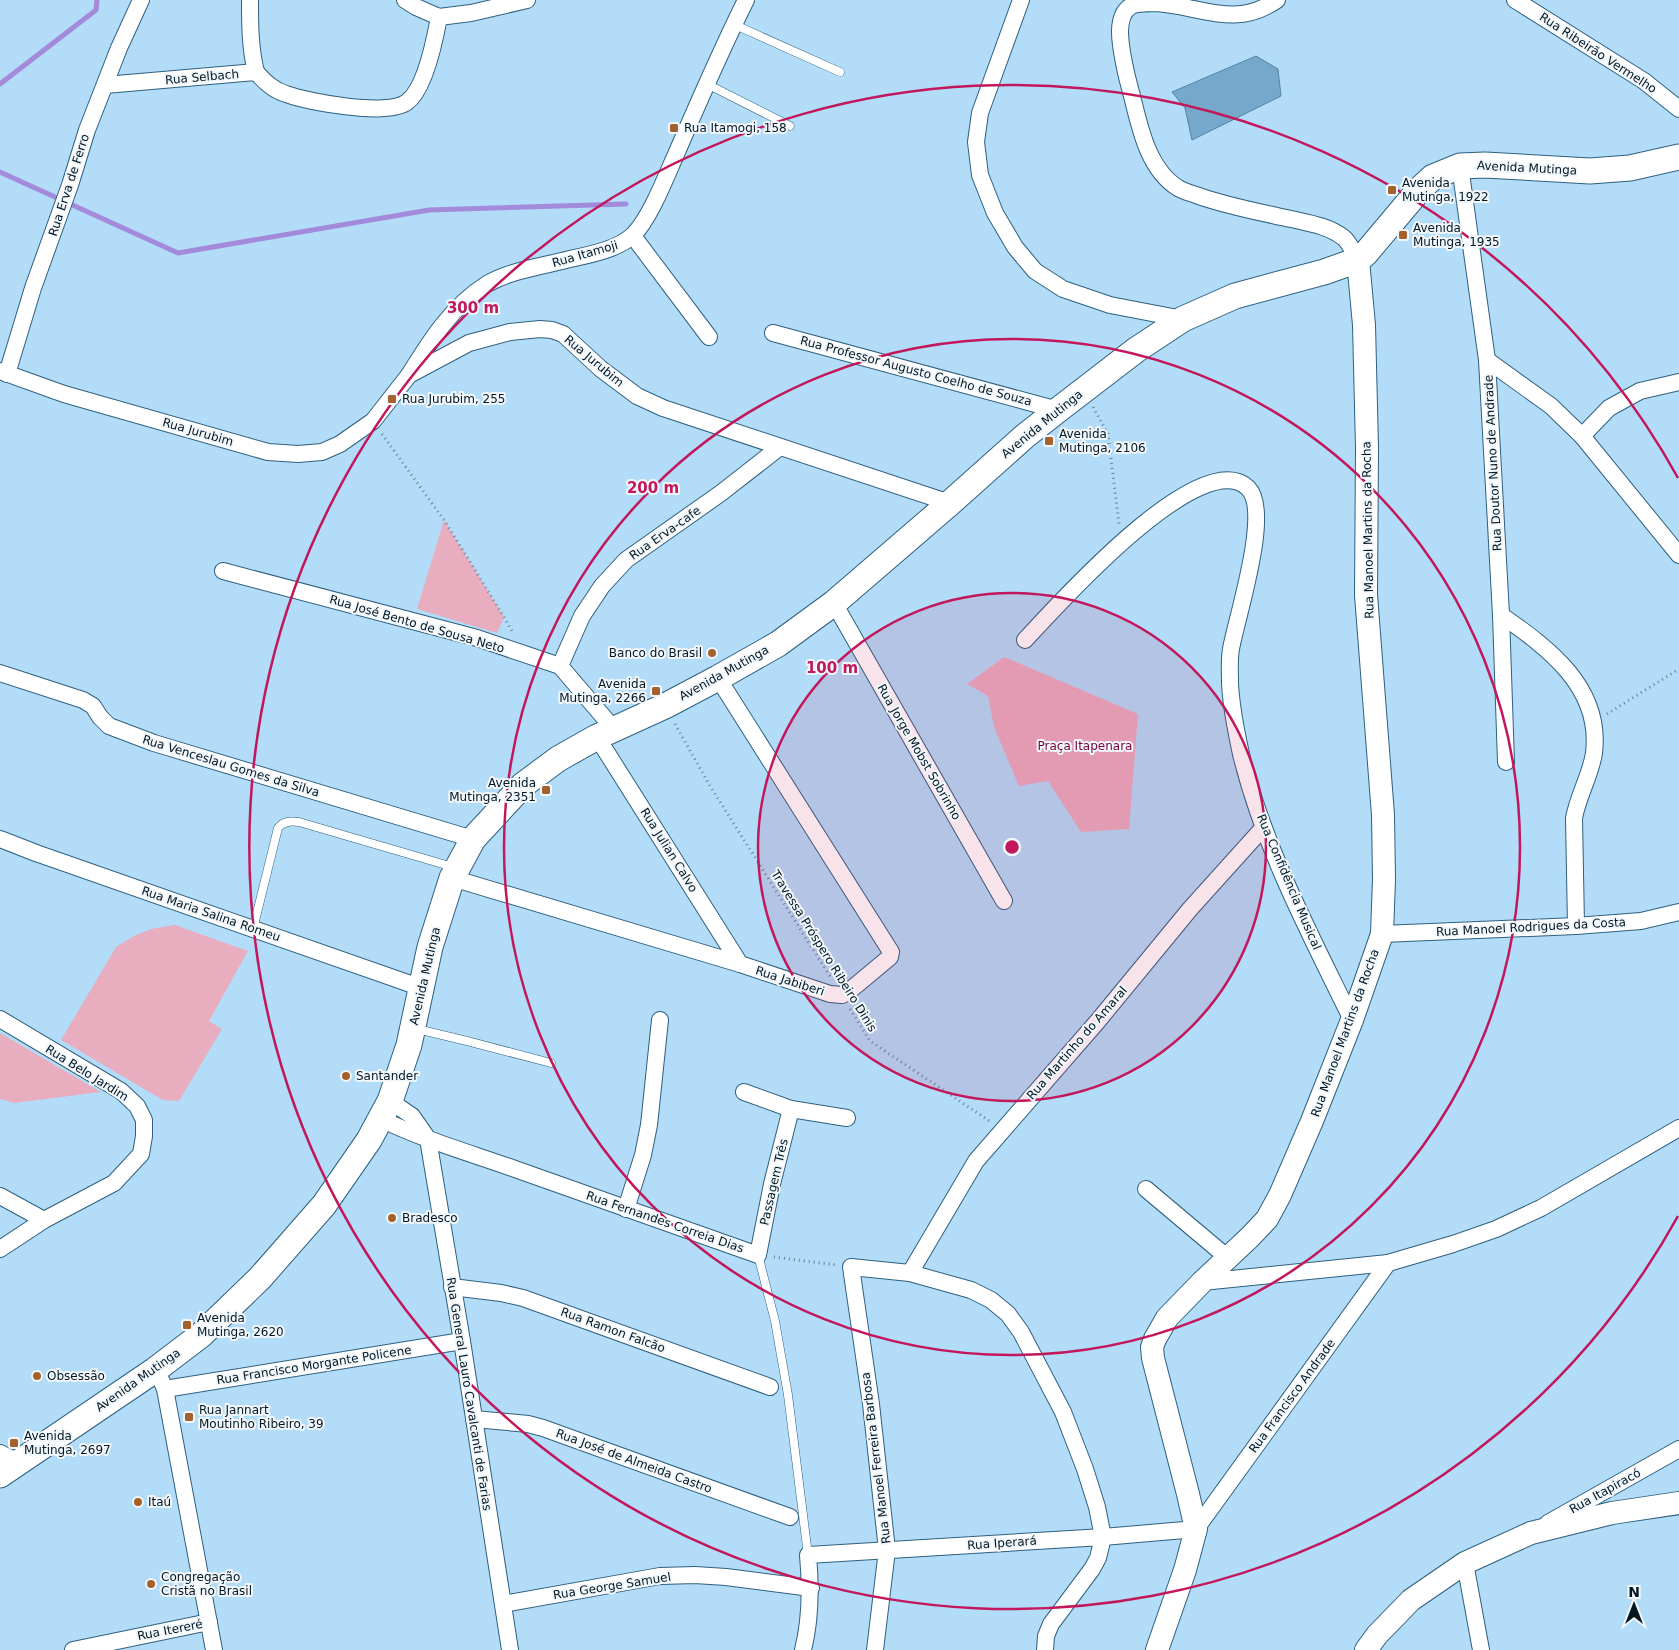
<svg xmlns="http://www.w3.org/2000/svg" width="1679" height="1650" font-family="'DejaVu Sans',sans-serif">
  <rect width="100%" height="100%" fill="#b2dcf8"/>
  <g fill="#e8aec0">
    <polygon points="444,520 504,617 497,633 417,609"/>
    <polygon points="1004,657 1138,714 1129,829 1081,832 1048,781 1019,786 994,727 988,696 967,684"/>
    <polygon points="175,925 248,951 209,1021 222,1029 179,1101 163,1100 61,1040 116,947 134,936 151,929"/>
    <polygon points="0,1033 101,1092 14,1103 0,1099"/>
  </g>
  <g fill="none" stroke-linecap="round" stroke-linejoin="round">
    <g stroke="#a48adb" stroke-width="5">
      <polyline points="0,84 96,10 97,0"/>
      <polyline points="0,172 178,253 429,210 626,204"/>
    </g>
  </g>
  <polygon fill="#75a8ca" stroke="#5285a5" points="1256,56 1278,69 1281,96 1192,140 1185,108 1172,92"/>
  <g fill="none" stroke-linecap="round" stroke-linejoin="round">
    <g stroke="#2e607f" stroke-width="9">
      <g id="lane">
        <polyline points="733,24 840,72"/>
        <polyline points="707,84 790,126"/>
        <path d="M 253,929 L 278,828 C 284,821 290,821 299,822 L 453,867"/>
        <polyline points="417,1029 467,1041 551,1063"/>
        <polyline points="758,1255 775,1321 788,1395 808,1555"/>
      </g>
    </g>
    <g stroke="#2e607f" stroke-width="18">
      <g id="street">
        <path d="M 250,0 C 250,25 250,48 256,72"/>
        <polyline points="405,0 416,7 439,17 471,13 527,0"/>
        <polyline points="1021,0 980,113 976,142 980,175 995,213 1015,247 1035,271 1063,289 1110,305 1183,319"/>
        <path d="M 1277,0 C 1232,31 1197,3 1150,3 C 1144,4 1137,3 1131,6 C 1114,16 1121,47 1124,63 C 1126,74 1129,85 1132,96 C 1140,128 1148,169 1178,188 C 1183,191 1190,193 1196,195 C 1226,206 1259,212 1291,219 C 1309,223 1329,226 1344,238 C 1350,243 1354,254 1358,260"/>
        <polyline points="1515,0 1644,81 1679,109"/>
        <path d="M 105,85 L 256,72 C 265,82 273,90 286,94 C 309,102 388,117 407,102 C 425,89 435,39 439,17"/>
        <polyline points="1460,166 1487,360 1501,615 1506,762"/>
        <polyline points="633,236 709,337"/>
        <polyline points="773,333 1058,410"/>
        <polyline points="1487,360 1551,406 1582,436 1679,555"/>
        <polyline points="0,371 64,394 268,452 298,454 322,452 340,444 373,421 409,375 469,343 510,332 540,329 552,330 563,334 601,369 637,396 663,408 950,503"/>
        <polyline points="7,374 33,288 70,185 87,130 119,48 141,0"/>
        <path d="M 409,375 C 430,341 452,306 487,284 C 511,270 544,266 570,259 C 589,255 619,249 633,235 C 650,219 667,174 677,152 C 699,101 721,50 746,0"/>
        <polyline points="1582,436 1609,408 1640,391 1679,382"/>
        <polyline points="223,571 477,638 560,666 613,728"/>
        <polyline points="834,603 1004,901"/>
        <path d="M 1501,615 C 1548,648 1602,687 1594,753 C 1591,774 1578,796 1574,818 L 1576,926"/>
        <path d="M 1025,640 C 1055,608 1201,443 1248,488 C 1272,511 1236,619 1231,649 C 1229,660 1230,672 1230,683 C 1231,707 1236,731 1241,754 C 1264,848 1310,934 1352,1020"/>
        <polyline points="560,666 582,616 602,586 626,560 721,493 780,447"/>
        <polyline points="0,673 83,700 93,706 100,717 109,726 154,743 473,839"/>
        <polyline points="597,737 740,964"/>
        <polyline points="0,839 36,853 422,988"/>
        <polyline points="452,878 740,964 830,994 842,995 848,992 890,957 891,952 718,678"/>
        <polyline points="1382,934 1576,926 1641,921 1679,912"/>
        <polyline points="0,1019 121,1091 137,1106 144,1120 144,1136 141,1154 114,1183 44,1220 0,1249"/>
        <polyline points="744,1092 791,1109 847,1118"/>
        <polyline points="390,1101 412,1116 428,1139 462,1341 510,1650"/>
        <path d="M 381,1119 C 424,1140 470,1153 515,1169 C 596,1198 677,1227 758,1255 L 772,1184 L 791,1109"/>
        <polyline points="1146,1189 1228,1258"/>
        <polyline points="0,1196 44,1220"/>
        <polyline points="626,1209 643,1155 649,1125 660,1020"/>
        <polyline points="910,1273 976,1161 1097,1022 1190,909 1263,828"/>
        <polyline points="1202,1282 1388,1263 1453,1244 1496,1229 1541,1208 1679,1128"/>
        <polyline points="452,1287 501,1293 523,1298 770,1387"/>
        <polyline points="161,1380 165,1389 214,1650"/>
        <polyline points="165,1389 462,1341"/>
        <polyline points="474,1419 528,1424 543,1428 790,1517"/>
        <polyline points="0,1453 20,1463"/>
        <polyline points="1548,1523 1679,1449"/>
        <polyline points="1465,1563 1481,1650"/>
        <polyline points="503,1604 660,1576 695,1575 726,1577 811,1588"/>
        <polyline points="73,1650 209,1622"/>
        <path d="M 803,1650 C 811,1618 811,1588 808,1555 L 1103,1537 L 1196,1529 L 1388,1263"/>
        <polyline points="875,1650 887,1550 871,1404 851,1267 910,1273 971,1290 991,1300 1008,1314 1021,1332 1063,1412 1085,1469 1097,1507 1103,1537 1098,1558 1092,1569 1051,1624 1046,1636 1045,1650"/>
      </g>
    </g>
    <g stroke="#2e607f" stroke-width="24">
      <g id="secondary">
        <polyline points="1157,1650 1185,1570 1196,1529 1188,1494 1153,1358 1152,1347 1155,1339 1167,1318 1202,1282 1249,1238 1267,1219 1280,1195 1312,1121 1352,1020 1382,934 1384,879 1383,815 1366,595 1367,448 1364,325 1358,260"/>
        <polyline points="1366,1650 1377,1635 1411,1600 1465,1563 1531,1533 1612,1513 1679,1503"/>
      </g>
    </g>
    <g stroke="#2e607f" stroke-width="27">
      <polyline id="primary" points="0,1475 155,1370 201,1335 260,1278 324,1205 369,1140 390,1101 409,1045 430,947 452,878 473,839 523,785 558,759 597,737 665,706 718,678 778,644 834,603 950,503 1025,436 1058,410 1136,350 1183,319 1235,296 1324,272 1358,260 1366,253 1419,190 1433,177 1460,166 1485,165 1590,171 1630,168 1679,157"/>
    </g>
    <g stroke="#65859a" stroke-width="3" stroke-dasharray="1 4" stroke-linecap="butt">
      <polyline points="1093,407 1108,434 1119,524"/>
      <polyline points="382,434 444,520 504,617 513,633"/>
      <polyline points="1607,714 1679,669"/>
      <polyline points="675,724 710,786 831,978"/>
      <polyline points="850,1009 870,1041 991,1122"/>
      <polyline points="774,1257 837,1265"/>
    </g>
    <use href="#lane" stroke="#fff" stroke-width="8"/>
    <use href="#street" stroke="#fff" stroke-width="16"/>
    <use href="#secondary" stroke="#fff" stroke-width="22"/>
    <use href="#primary" stroke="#fff" stroke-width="25"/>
  </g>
  <circle cx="1012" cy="847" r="254" fill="#c2185b" fill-opacity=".12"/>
  <g fill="none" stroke="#c2185b" stroke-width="2.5">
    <circle cx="1012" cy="847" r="254"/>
    <circle cx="1012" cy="847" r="508"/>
    <path d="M1678 1216A762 762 0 1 1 1678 478"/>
  </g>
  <g fill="#a3622c" stroke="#f2f7fb" stroke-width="2">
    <rect x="669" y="123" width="10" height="10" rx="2.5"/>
    <rect x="1387" y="185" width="10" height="10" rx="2.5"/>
    <rect x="1398" y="230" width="10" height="10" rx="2.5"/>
    <rect x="387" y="394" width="10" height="10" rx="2.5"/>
    <rect x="1044" y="436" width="10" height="10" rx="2.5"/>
    <circle cx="712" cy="653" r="5"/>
    <rect x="651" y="686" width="10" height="10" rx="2.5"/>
    <rect x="541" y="785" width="10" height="10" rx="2.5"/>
    <circle cx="346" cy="1076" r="5"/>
    <circle cx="392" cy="1218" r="5"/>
    <rect x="182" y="1320" width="10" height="10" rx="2.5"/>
    <circle cx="37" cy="1376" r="5"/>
    <rect x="184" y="1412" width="10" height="10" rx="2.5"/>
    <rect x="9" y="1438" width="10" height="10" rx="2.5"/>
    <circle cx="138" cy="1502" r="5"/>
    <circle cx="151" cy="1584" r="5"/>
  </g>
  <g text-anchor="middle" stroke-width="4" stroke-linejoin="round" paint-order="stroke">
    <g font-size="12" fill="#031723" stroke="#f2f7fb">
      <text transform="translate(1598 53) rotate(33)" y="4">Rua Ribeirão Vermelho</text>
      <text transform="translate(202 77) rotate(-5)" y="4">Rua Selbach</text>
      <text transform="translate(1527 168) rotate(3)" y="4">Avenida Mutinga</text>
      <text transform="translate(69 185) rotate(-72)" y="4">Rua Erva de Ferro</text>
      <text transform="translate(585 254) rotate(-16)" y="4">Rua Itamoji</text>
      <text transform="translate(594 361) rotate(40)" y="4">Rua Jurubim</text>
      <text transform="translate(916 371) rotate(15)" y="4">Rua Professor Augusto Coelho de Souza</text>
      <text transform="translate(1042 424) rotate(-39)" y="4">Avenida Mutinga</text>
      <text transform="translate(198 432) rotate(16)" y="4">Rua Jurubim</text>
      <text transform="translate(1493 463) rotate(-93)" y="4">Rua Doutor Nuno de Andrade</text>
      <text transform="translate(1368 530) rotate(-91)" y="4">Rua Manoel Martins da Rocha</text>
      <text transform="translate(665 533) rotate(-35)" y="4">Rua Erva-cafe</text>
      <text transform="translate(417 624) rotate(16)" y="4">Rua José Bento de Sousa Neto</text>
      <text transform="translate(724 673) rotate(-29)" y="4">Avenida Mutinga</text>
      <text transform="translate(919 752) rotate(60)" y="4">Rua Jorge Mobst Sobrinho</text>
      <text transform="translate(231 766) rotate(17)" y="4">Rua Venceslau Gomes da Silva</text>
      <text transform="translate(669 850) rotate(58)" y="4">Rua Julian Calvo</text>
      <text transform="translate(1289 882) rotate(67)" y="4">Rua Confidência Musical</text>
      <text transform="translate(211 914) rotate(19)" y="4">Rua Maria Salina Romeu</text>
      <text transform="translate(1531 927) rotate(-3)" y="4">Rua Manoel Rodrigues da Costa</text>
      <text transform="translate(824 951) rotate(58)" y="4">Travessa Próspero Ribeiro Dinis</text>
      <text transform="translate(425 976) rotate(-77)" y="4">Avenida Mutinga</text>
      <text transform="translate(790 981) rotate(18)" y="4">Rua Jabiberi</text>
      <text transform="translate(1345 1033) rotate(-70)" y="4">Rua Manoel Martins da Rocha</text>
      <text transform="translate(1077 1043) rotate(-49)" y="4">Rua Martinho do Amaral</text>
      <text transform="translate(87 1073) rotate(32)" y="4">Rua Belo Jardim</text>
      <text transform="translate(774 1182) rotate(-77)" y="4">Passagem Três</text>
      <text transform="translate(665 1222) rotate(19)" y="4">Rua Fernandes Correia Dias</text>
      <text transform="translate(613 1330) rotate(20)" y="4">Rua Ramon Falcão</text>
      <text transform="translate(314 1365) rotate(-9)" y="4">Rua Francisco Morgante Policene</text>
      <text transform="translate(138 1380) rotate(-35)" y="4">Avenida Mutinga</text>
      <text transform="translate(469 1394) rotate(81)" y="4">Rua General Lauro Cavalcanti de Farias</text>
      <text transform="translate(1292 1396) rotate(-54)" y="4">Rua Francisco Andrade</text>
      <text transform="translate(876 1458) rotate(-97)" y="4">Rua Manoel Ferreira Barbosa</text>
      <text transform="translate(634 1461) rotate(20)" y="4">Rua José de Almeida Castro</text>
      <text transform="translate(1605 1491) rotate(-29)" y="4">Rua Itapiracó</text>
      <text transform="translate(1002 1543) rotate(-4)" y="4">Rua Iperará</text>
      <text transform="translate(612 1586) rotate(-9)" y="4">Rua George Samuel</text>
      <text transform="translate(170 1630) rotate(-11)" y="4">Rua Itereré</text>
    </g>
    <g font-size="12" fill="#031723" stroke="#f2f7fb" text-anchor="start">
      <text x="684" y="132">Rua Itamogi, 158</text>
      <text x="1402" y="187">Avenida<tspan x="1402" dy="14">Mutinga, 1922</tspan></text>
      <text x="1413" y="232">Avenida<tspan x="1413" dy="14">Mutinga, 1935</tspan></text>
      <text x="402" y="403">Rua Jurubim, 255</text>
      <text x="1059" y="438">Avenida<tspan x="1059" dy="14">Mutinga, 2106</tspan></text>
      <text x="702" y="657" text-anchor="end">Banco do Brasil</text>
      <text x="646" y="688" text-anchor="end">Avenida<tspan x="646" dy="14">Mutinga, 2266</tspan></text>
      <text x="536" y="787" text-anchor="end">Avenida<tspan x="536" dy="14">Mutinga, 2351</tspan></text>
      <text x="356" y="1080">Santander</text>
      <text x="402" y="1222">Bradesco</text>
      <text x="197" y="1322">Avenida<tspan x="197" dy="14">Mutinga, 2620</tspan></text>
      <text x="47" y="1380">Obsessão</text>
      <text x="199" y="1414">Rua Jannart<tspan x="199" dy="14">Moutinho Ribeiro, 39</tspan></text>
      <text x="24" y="1440">Avenida<tspan x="24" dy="14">Mutinga, 2697</tspan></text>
      <text x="148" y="1506">Itaú</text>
      <text x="161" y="1581">Congregação<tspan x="161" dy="14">Cristã no Brasil</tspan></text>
    </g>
    <g font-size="12" fill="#76013f" stroke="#f2f7fb">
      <text x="1085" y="750">Praça Itapenara</text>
    </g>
  </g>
  <circle cx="1012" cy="847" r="8" fill="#c2185b" stroke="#f2f7fb" stroke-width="2.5"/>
  <g font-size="15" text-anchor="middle" font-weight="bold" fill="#c2185b" stroke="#f2f7fb" stroke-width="4" stroke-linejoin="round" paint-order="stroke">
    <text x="473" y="313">300 m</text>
    <text x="653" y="493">200 m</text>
    <text x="832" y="673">100 m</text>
  </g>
  <g transform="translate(1634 1605)" stroke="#f2f7fb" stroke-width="4" paint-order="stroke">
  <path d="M0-4L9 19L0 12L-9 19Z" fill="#031723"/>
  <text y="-8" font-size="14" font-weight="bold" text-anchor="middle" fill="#031723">N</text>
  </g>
</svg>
